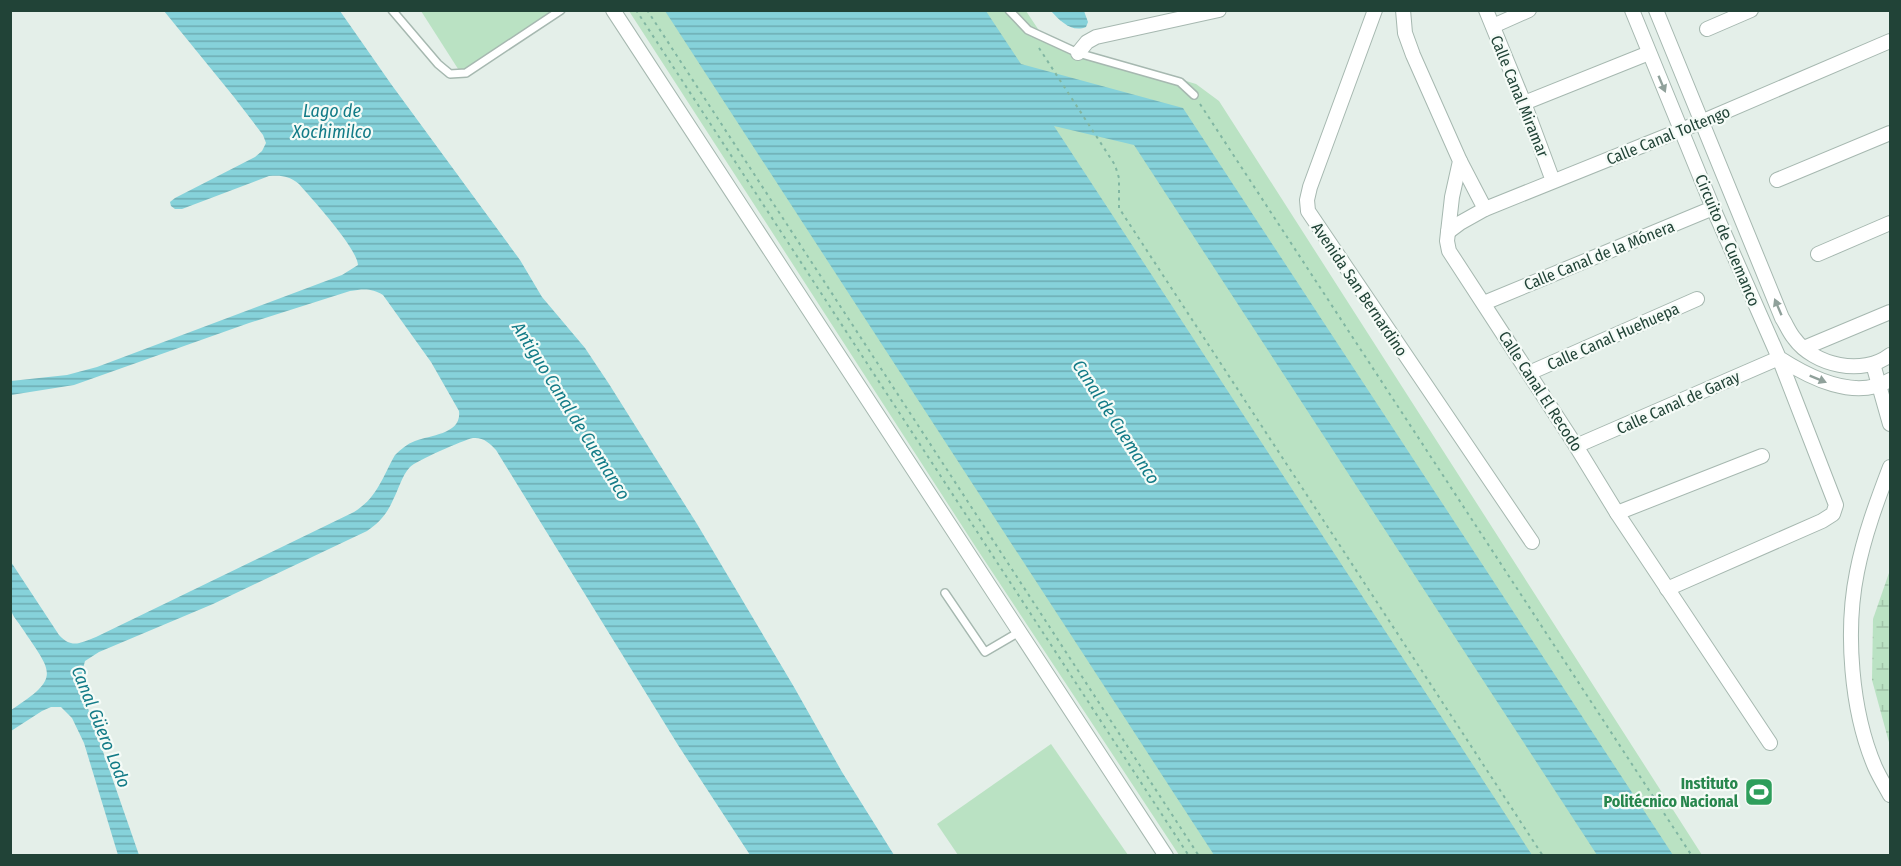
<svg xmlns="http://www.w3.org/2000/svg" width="1901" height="866" font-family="'Fira Sans Condensed',sans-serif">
  <defs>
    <pattern id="wetland-marsh" width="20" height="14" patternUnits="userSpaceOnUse" patternTransform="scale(1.5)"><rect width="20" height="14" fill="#bae2c3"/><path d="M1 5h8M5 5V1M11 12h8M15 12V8" fill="none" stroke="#a0c3a8"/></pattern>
    <pattern id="water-rules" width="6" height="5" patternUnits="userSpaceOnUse" patternTransform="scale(1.5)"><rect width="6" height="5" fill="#86d2da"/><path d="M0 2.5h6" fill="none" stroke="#6dacb2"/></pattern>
  </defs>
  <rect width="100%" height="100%" fill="#e4efe9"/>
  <polygon fill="url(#wetland-marsh)" points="1890,570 1890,746 1872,680 1873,619"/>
  <g fill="#bae2c3">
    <polygon points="421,11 555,11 460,72"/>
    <polygon points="629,11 1026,11 1044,38 1196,84 1219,101 1702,855 1179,855 977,549"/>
    <polygon points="1051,744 1128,855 958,855 937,824"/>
  </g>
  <g fill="url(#water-rules)">
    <path d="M 164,11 L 340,11 L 391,84 L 520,260 L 542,297 L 585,348 L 609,384 L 697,524 L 794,687 L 842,772 L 894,855 L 750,855 L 678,745 L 496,450 C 490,443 483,437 473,438 C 463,440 416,461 410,467 C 401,477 399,489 393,500 C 387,514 379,523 367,531 L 213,604 L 99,652 L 85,661 L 81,676 L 84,697 L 139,855 L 118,855 L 84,743 L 72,718 L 61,707 L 51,707 L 42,711 L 11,731 L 11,710 C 62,677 52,673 22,628 C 19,623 14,618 12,613 C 8,605 10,573 11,562 L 59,635 C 72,649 80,643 96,637 L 354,512 C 377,498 382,478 395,455 C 401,449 407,444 415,441 C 431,435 462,434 459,411 L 431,362 L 383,295 C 372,288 363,289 350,291 L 249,323 L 74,385 L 11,395 L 11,381 L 67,375 L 97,367 L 342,275 L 358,265 C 357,248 312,199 299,184 C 289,176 282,175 269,176 L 182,209 L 175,209 L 171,206 L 170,202 L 175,198 L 255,157 L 262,151 L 266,143 L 263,135 L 234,97 Z"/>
    <polygon points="665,11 986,11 1021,64 1183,108 1673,855 1597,855 1134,145 1054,126 1532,855 1214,855"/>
    <path d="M 1051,11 L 1084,11 L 1088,22 L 1086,27 C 1072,33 1060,21 1051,11 Z"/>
  </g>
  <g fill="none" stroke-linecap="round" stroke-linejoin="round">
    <g stroke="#a6b8b0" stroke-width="10">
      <g id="service">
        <polyline points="392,10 438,64 450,74 466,73 561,10"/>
        <polyline points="1009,10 1028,30 1078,53 1180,82 1194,95"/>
        <polyline points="945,593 985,652 1019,632"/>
      </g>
    </g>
    <g stroke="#a6b8b0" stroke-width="16">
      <g id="minor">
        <polyline points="613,10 1166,856"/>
        <polyline points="1375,10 1310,187 1307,200 1308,211 1532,542"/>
        <polyline points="1403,10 1405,33 1413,55 1460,161 1452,197 1447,241 1449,251 1576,446 1617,513 1770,743"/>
        <polyline points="1486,10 1524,103 1553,181"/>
        <path d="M 1632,10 L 1713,208 L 1779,358 C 1810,378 1855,401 1890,380"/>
        <path d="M 1656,10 L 1782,318 C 1786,324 1789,332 1794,338 C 1814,366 1863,376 1890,355"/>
        <polyline points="1493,26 1529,10"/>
        <polyline points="1707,29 1751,10"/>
        <polyline points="1078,53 1087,42 1096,37 1219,10"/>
        <polyline points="1524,103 1649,53"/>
        <polyline points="1460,161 1485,209"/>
        <polyline points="1777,180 1890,133"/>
        <polyline points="1448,232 1460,223 1485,209 1701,122 1890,41"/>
        <polyline points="1818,254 1890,223"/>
        <polyline points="1484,303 1713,208"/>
        <polyline points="1804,348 1890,312"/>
        <polyline points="1873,364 1890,424"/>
        <polyline points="1529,373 1697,299"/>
        <polyline points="1576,446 1779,358 1836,505 1833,514 1822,521 1667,589"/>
        <path d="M 1890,467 C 1877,501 1864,536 1857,572 C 1845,631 1851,711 1875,767 C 1879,776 1885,786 1890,795"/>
        <polyline points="1617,513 1762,456"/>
      </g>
    </g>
    <g stroke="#80b6a2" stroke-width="2" stroke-dasharray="3 4.5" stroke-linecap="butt">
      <polyline points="636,10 1189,856"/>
      <polyline points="647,10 1199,856"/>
      <polyline points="1039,48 1115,165 1119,178 1119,208 1543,856"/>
      <polyline points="1200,104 1692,856"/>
    </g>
    <use href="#service" stroke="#fff" stroke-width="7"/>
    <use href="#minor" stroke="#fff" stroke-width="14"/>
  </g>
  <defs><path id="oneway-solid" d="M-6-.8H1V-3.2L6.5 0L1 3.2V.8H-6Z" transform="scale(1.5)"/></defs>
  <g fill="#90a19b">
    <use href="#oneway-solid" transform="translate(1662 84) rotate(67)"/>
    <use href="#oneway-solid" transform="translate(1778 307) rotate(-113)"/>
    <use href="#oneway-solid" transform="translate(1818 379) rotate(22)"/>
  </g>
  <defs>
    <g id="stadium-square" transform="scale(1.5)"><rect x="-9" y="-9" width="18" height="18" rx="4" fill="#2e9e5b" stroke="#f5fbf7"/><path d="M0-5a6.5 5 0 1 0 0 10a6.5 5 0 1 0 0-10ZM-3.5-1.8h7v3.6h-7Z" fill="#fff"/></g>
  </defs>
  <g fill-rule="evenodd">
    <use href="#stadium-square" x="1759" y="792"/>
  </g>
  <g text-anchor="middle" stroke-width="4.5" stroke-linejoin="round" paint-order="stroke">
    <g font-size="16" fill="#214337" stroke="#f5fbf7">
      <text transform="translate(1520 96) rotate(68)" y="6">Calle Canal Miramar</text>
      <text transform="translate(1668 135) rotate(-22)" y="6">Calle Canal Toltengo</text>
      <text transform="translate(1728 240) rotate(67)" y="6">Circuito de Cuemanco</text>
      <text transform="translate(1599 255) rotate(-22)" y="6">Calle Canal de la Mónera</text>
      <text transform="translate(1360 289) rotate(56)" y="6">Avenida San Bernardino</text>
      <text transform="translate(1613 336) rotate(-24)" y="6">Calle Canal Huehuepa</text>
      <text transform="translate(1541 391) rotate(57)" y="6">Calle Canal El Recodo</text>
      <text transform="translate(1678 402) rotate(-24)" y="6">Calle Canal de Garay</text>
    </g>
    <g font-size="16" font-weight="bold" fill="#27864d" stroke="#f5fbf7" text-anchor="end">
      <text x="1738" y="789">Instituto<tspan x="1738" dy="18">Politécnico Nacional</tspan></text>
    </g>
    <g font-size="18" font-style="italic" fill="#137b87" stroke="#f5fbf7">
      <text x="332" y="117">Lago de<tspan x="332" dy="21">Xochimilco</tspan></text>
      <text transform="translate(571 411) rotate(58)" y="6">Antiguo Canal de Cuemanco</text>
      <text transform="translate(1116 422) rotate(57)" y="6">Canal de Cuemanco</text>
      <text transform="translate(101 727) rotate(68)" y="6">Canal Güero Lodo</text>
    </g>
  </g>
  <rect width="1901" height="866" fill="none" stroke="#214337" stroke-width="24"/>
</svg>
